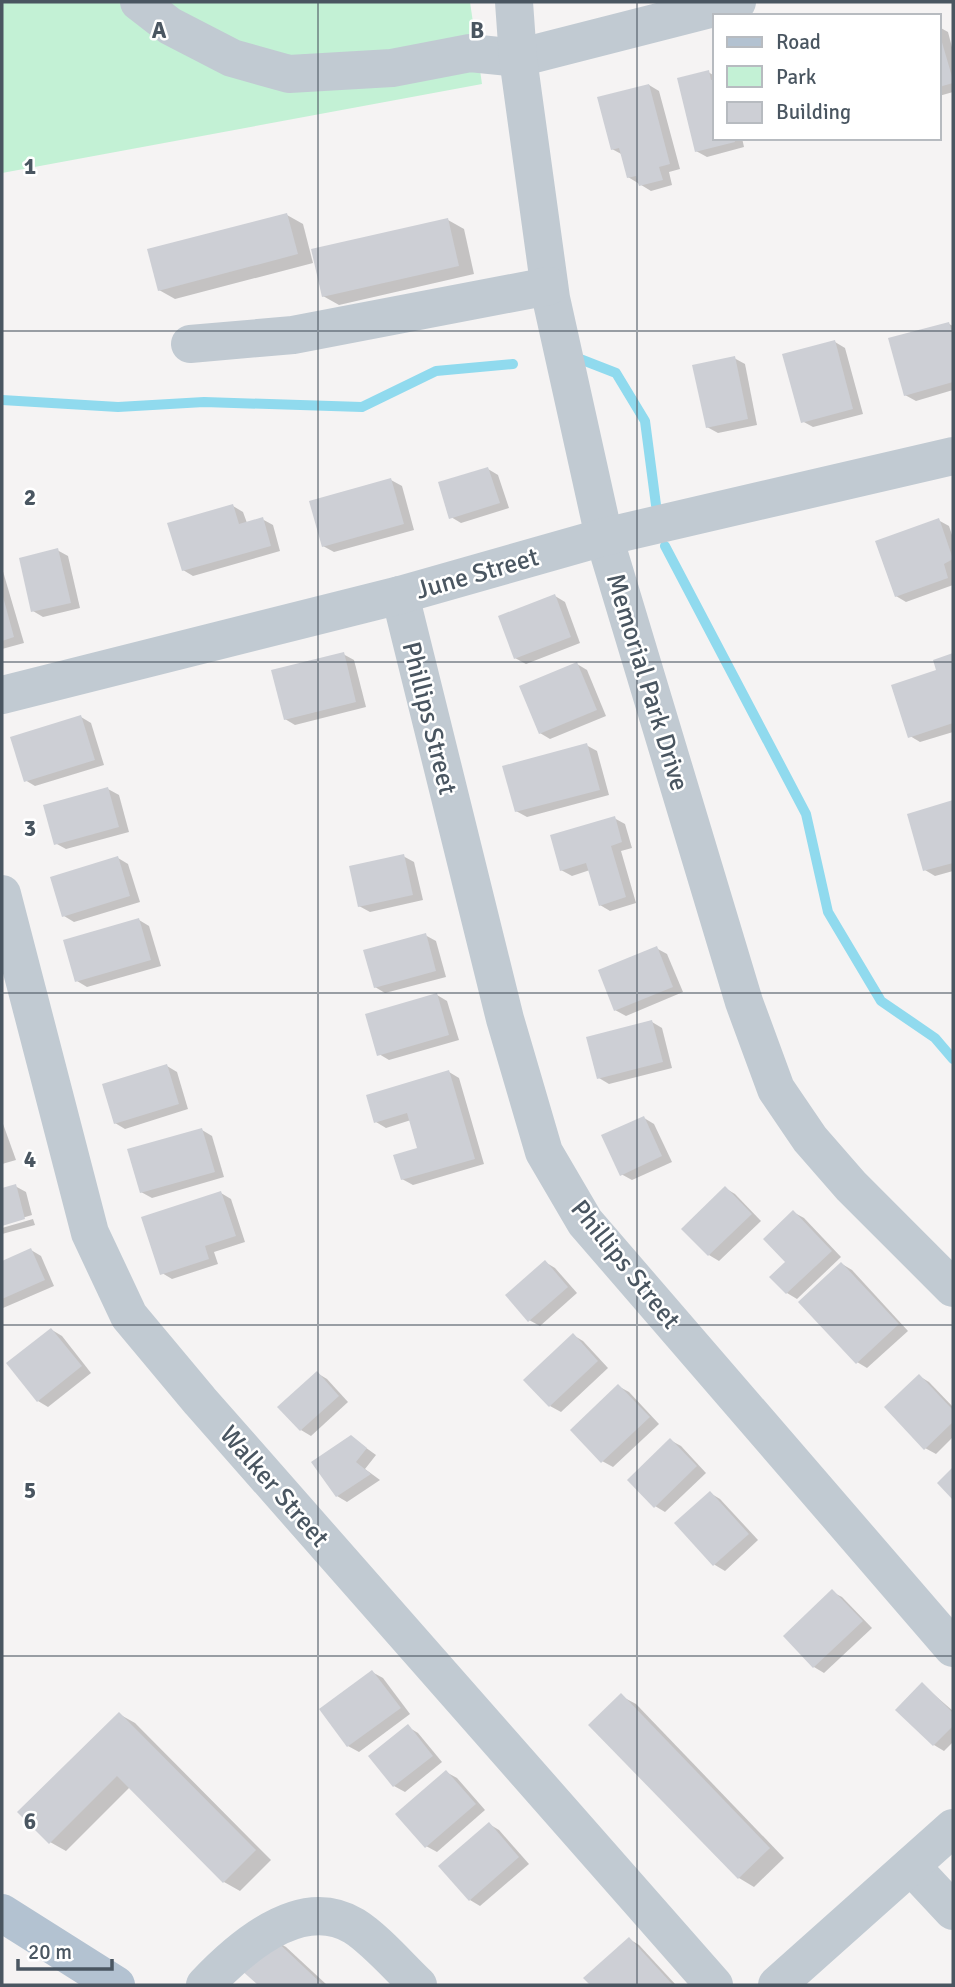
<svg xmlns="http://www.w3.org/2000/svg" width="955" height="1987" font-family="Signika,sans-serif">
  <rect width="100%" height="100%" fill="#f5f3f3"/>
  <polygon fill="#c3f1d5" points="2,2 470,2 482,84 2,173"/>
  <g fill="#0003">
    <polygon points="939,27 948,32 953,51 953,92 939,96"/>
    <polygon points="708,72 715,76 715,138 742,138 744,147 707,157 696,151"/>
    <polygon points="649,85 659,91 680,169 669,172 672,185 651,191 628,177 623,155 612,149"/>
    <polygon points="287,215 303,224 313,263 175,299 159,290"/>
    <polygon points="448,220 464,229 474,274 339,305 323,296"/>
    <polygon points="949,324 953,326 953,390 916,401 905,395"/>
    <polygon points="835,342 845,348 863,414 813,427 802,421"/>
    <polygon points="734,358 745,364 757,425 718,433 707,427"/>
    <polygon points="488,469 498,475 509,508 461,523 451,517"/>
    <polygon points="391,480 402,486 414,530 334,552 323,546"/>
    <polygon points="233,506 243,512 247,523 262,519 273,525 280,551 193,576 183,570"/>
    <polygon points="938,520 949,526 953,538 953,585 906,602 896,596"/>
    <polygon points="57,550 68,556 80,608 43,617 33,611"/>
    <polygon points="2,568 24,643 2,649"/>
    <polygon points="555,596 565,602 580,643 526,664 515,658"/>
    <polygon points="343,654 354,660 366,707 295,725 285,719"/>
    <polygon points="953,655 953,732 920,742 910,736 938,671 935,661"/>
    <polygon points="577,664 587,670 606,716 550,739 540,733"/>
    <polygon points="81,717 91,723 104,765 35,786 25,780"/>
    <polygon points="586,745 597,751 609,795 527,817 516,811"/>
    <polygon points="108,789 119,795 129,832 66,849 55,843"/>
    <polygon points="953,802 953,871 935,876 925,870 909,815"/>
    <polygon points="614,818 625,824 632,848 621,851 636,903 610,911 600,905 590,870 572,876 561,870"/>
    <polygon points="403,856 414,862 423,900 370,912 359,906"/>
    <polygon points="118,858 128,864 140,902 74,922 64,916"/>
    <polygon points="139,920 149,926 161,966 87,987 77,981"/>
    <polygon points="425,935 436,941 446,977 385,993 375,987"/>
    <polygon points="656,948 667,954 683,992 626,1016 615,1010"/>
    <polygon points="437,995 447,1001 459,1040 389,1060 379,1054"/>
    <polygon points="652,1022 662,1028 672,1068 609,1084 599,1078"/>
    <polygon points="167,1066 177,1072 188,1109 125,1129 115,1123"/>
    <polygon points="449,1072 459,1078 484,1164 413,1185 402,1179 420,1149 411,1120 386,1128 376,1122"/>
    <polygon points="644,1118 654,1124 672,1162 632,1180 621,1174"/>
    <polygon points="2,1121 16,1160 2,1164"/>
    <polygon points="202,1130 212,1136 224,1177 152,1198 141,1192"/>
    <polygon points="15,1186 26,1192 32,1215 2,1224 2,1190"/>
    <polygon points="725,1188 735,1194 761,1221 719,1261 709,1255"/>
    <polygon points="221,1193 231,1199 245,1242 214,1252 218,1264 172,1279 162,1273"/>
    <polygon points="793,1212 804,1218 841,1257 797,1299 787,1293"/>
    <polygon points="33,1219 35,1225 2,1234 2,1228"/>
    <polygon points="31,1250 41,1256 54,1286 3,1308 2,1263"/>
    <polygon points="545,1262 555,1268 577,1293 540,1326 529,1320"/>
    <polygon points="842,1264 852,1270 908,1331 867,1368 857,1362"/>
    <polygon points="52,1330 62,1336 91,1373 48,1407 38,1401"/>
    <polygon points="573,1335 583,1341 608,1368 561,1412 550,1406"/>
    <polygon points="317,1373 327,1379 348,1402 311,1436 301,1430"/>
    <polygon points="919,1376 929,1382 953,1407 953,1437 936,1454 925,1448"/>
    <polygon points="618,1386 629,1392 659,1424 613,1467 602,1461"/>
    <polygon points="351,1437 376,1455 365,1469 380,1480 347,1502 337,1496"/>
    <polygon points="670,1440 681,1446 706,1473 665,1512 655,1506"/>
    <polygon points="710,1493 720,1499 758,1540 725,1571 715,1565 676,1523"/>
    <polygon points="832,1592 842,1597 872,1628 824,1673 814,1667 785,1636"/>
    <polygon points="372,1672 383,1678 410,1714 359,1752 348,1746 321,1710"/>
    <polygon points="923,1685 953,1711 953,1742 944,1751 934,1745"/>
    <polygon points="621,1696 636,1704 784,1858 754,1887 739,1878"/>
    <polygon points="119,1714 135,1723 271,1860 240,1891 224,1882 130,1787 66,1851 50,1842"/>
    <polygon points="408,1727 418,1733 442,1762 405,1792 394,1786"/>
    <polygon points="446,1772 457,1778 485,1810 437,1852 426,1846"/>
    <polygon points="489,1824 499,1830 529,1864 480,1906 470,1900"/>
    <polygon points="271,1938 286,1947 327,1985 261,1985 243,1968"/>
    <polygon points="629,1939 639,1945 676,1985 592,1985 586,1979"/>
  </g>
  <g fill="none" stroke-linecap="round" stroke-linejoin="round">
    <g stroke="#90daee" stroke-width="10">
      <polyline points="580,359 616,373 645,421 656,505"/>
      <polyline points="2,400 118,407 204,402 362,407 436,371 513,364"/>
      <polyline points="665,546 806,814 828,912 881,1001 935,1038 953,1059"/>
    </g>
  </g>
  <g fill="#cdcfd5">
    <polygon points="939,32 953,80 953,83 939,87"/>
    <polygon points="709,70 711,80 715,79 715,138 734,138 735,142 695,152 677,78"/>
    <polygon points="649,84 670,164 659,167 663,180 639,186 636,176 627,178 619,148 611,150 597,97"/>
    <polygon points="287,213 298,254 158,291 147,249"/>
    <polygon points="448,218 459,266 322,297 311,249"/>
    <polygon points="949,322 953,336 953,382 904,396 888,338"/>
    <polygon points="835,340 853,409 801,423 782,354"/>
    <polygon points="735,356 748,419 706,428 692,365"/>
    <polygon points="488,467 500,503 449,519 438,482"/>
    <polygon points="391,478 404,524 322,547 309,501"/>
    <polygon points="233,504 239,524 263,517 271,546 182,571 167,523"/>
    <polygon points="939,518 953,559 944,564 948,578 895,597 875,541"/>
    <polygon points="58,548 71,603 31,612 19,558"/>
    <polygon points="2,593 14,637 2,641"/>
    <polygon points="555,594 571,637 514,659 498,616"/>
    <polygon points="344,652 356,702 284,720 271,670"/>
    <polygon points="953,653 953,723 908,738 891,685 936,670 933,660"/>
    <polygon points="577,662 597,710 539,734 519,686"/>
    <polygon points="81,715 95,760 24,782 10,737"/>
    <polygon points="587,743 600,790 515,812 502,766"/>
    <polygon points="108,787 119,827 54,845 43,805"/>
    <polygon points="953,800 953,863 923,871 907,814"/>
    <polygon points="615,816 622,842 611,846 626,897 599,906 586,863 560,871 550,835"/>
    <polygon points="404,854 413,895 358,907 349,866"/>
    <polygon points="118,856 130,896 62,917 50,877"/>
    <polygon points="139,918 151,960 75,982 63,940"/>
    <polygon points="426,933 436,971 374,988 363,950"/>
    <polygon points="657,946 673,987 614,1011 598,970"/>
    <polygon points="437,993 449,1035 377,1056 365,1014"/>
    <polygon points="652,1020 663,1062 597,1079 586,1037"/>
    <polygon points="167,1064 179,1104 114,1124 102,1084"/>
    <polygon points="449,1070 475,1159 401,1180 393,1155 417,1148 407,1113 374,1123 366,1095"/>
    <polygon points="644,1116 662,1156 620,1176 601,1135"/>
    <polygon points="202,1128 215,1172 140,1193 127,1149"/>
    <polygon points="16,1184 25,1219 2,1226 2,1188"/>
    <polygon points="725,1186 752,1214 708,1256 681,1229"/>
    <polygon points="221,1191 236,1236 205,1246 209,1259 160,1275 141,1217"/>
    <polygon points="793,1210 832,1251 786,1294 769,1277 785,1262 763,1239"/>
    <polygon points="31,1248 45,1280 2,1299 2,1261"/>
    <polygon points="545,1260 568,1287 528,1322 505,1295"/>
    <polygon points="841,1262 899,1324 856,1364 798,1302"/>
    <polygon points="51,1328 82,1366 37,1402 6,1363"/>
    <polygon points="573,1333 598,1361 549,1407 523,1380"/>
    <polygon points="317,1371 339,1396 300,1431 277,1407"/>
    <polygon points="919,1374 953,1410 953,1422 924,1450 884,1407"/>
    <polygon points="618,1384 650,1417 601,1463 570,1430"/>
    <polygon points="351,1435 367,1448 356,1462 371,1474 336,1497 311,1462"/>
    <polygon points="670,1438 697,1466 654,1508 627,1480"/>
    <polygon points="953,1467 953,1500 937,1483"/>
    <polygon points="710,1491 749,1534 713,1566 674,1523"/>
    <polygon points="832,1589 863,1621 813,1668 783,1636"/>
    <polygon points="372,1670 401,1708 347,1747 319,1709"/>
    <polygon points="922,1682 953,1713 953,1726 933,1746 895,1710"/>
    <polygon points="621,1693 770,1848 738,1879 588,1725"/>
    <polygon points="119,1712 256,1850 223,1883 117,1776 49,1844 17,1812"/>
    <polygon points="408,1724 433,1756 393,1787 368,1756"/>
    <polygon points="446,1770 476,1804 425,1848 395,1814"/>
    <polygon points="489,1822 519,1857 469,1901 438,1866"/>
    <polygon points="271,1936 323,1985 258,1985 240,1969"/>
    <polygon points="629,1937 673,1985 590,1985 583,1978"/>
  </g>
  <g fill="none" stroke-linecap="round" stroke-linejoin="round">
    <g stroke="#c1cad2" stroke-width="38">
      <polyline points="139,2 170,26 232,58 289,74 392,68 470,53 518,58 737,2"/>
      <polyline points="514,2 518,58 551,298 604,537 744,1002 776,1089 810,1139 851,1186 953,1288"/>
      <polyline points="190,344 293,335 549,286"/>
      <polyline points="400,595 505,1019 544,1152 585,1222 953,1648"/>
      <polyline points="2,695 400,595 604,537 953,456"/>
      <polyline points="2,894 90,1233 129,1316 200,1401 714,1985"/>
      <polyline points="911,1866 953,1911"/>
      <path d="M 205,1985 C 240,1948 301,1894 354,1926 C 375,1939 400,1968 418,1985"/>
      <polyline points="777,1985 953,1828"/>
    </g>
    <polyline stroke="#b3c2d1" stroke-width="38" points="2,1913 116,1985"/>
  </g>
  <path fill="none" stroke="#4a5661" stroke-width="2" stroke-opacity="0.55" d="M 318,2 L 318,1985M 637,2 L 637,1985M 2,331 L 953,331M 2,662 L 953,662M 2,993 L 953,993M 2,1325 L 953,1325M 2,1656 L 953,1656"/>
  <g text-anchor="middle" stroke-width="5" stroke-linejoin="round" paint-order="stroke">
    <g font-size="26" fill="#4a5661" stroke="#fff">
      <text transform="translate(477 573) rotate(-16)" y="9">June Street</text>
      <text transform="translate(648 682) rotate(73)" y="9">Memorial Park Drive</text>
      <text transform="translate(430 718) rotate(76)" y="9">Phillips Street</text>
      <text transform="translate(626 1264) rotate(51)" y="9">Phillips Street</text>
      <text transform="translate(275 1486) rotate(49)" y="9">Walker Street</text>
    </g>
  </g>
  <g font-size="23" text-anchor="middle" font-weight="bold" fill="#4a5661" stroke="#fff" stroke-width="5" stroke-linejoin="round" paint-order="stroke">
    <text x="159" y="38">A</text>
    <text x="477" y="38">B</text>
    <text x="30" y="174">1</text>
    <text x="30" y="505">2</text>
    <text x="30" y="836">3</text>
    <text x="30" y="1167">4</text>
    <text x="30" y="1498">5</text>
    <text x="30" y="1829">6</text>
  </g>
  <rect width="955" height="1987" fill="none" stroke="#4a5661" stroke-width="7"/>
  <rect x="713" y="14" width="228" height="126" fill="#ffffff" stroke="#b7bbc0" stroke-width="2"/>
  <rect x="727" y="37" width="35" height="10" fill="#b3c2d1" stroke="#b7bbc0" stroke-width="2"/>
  <text x="776" y="49" font-size="21" fill="#4a5661">Road</text>
  <rect x="727" y="66" width="35" height="21" fill="#c3f1d5" stroke="#b7bbc0" stroke-width="2"/>
  <text x="776" y="84" font-size="21" fill="#4a5661">Park</text>
  <rect x="727" y="102" width="35" height="21" fill="#cdcfd5" stroke="#b7bbc0" stroke-width="2"/>
  <text x="776" y="119" font-size="21" fill="#4a5661">Building</text>
  <path d="M18 1959v10h94v-10" fill="none" stroke="#4a5661" stroke-width="3.5"/>
  <text x="28" y="1959" font-size="21" fill="#4a5661" stroke="#ffffff" stroke-width="5" paint-order="stroke">20 m</text>
</svg>
